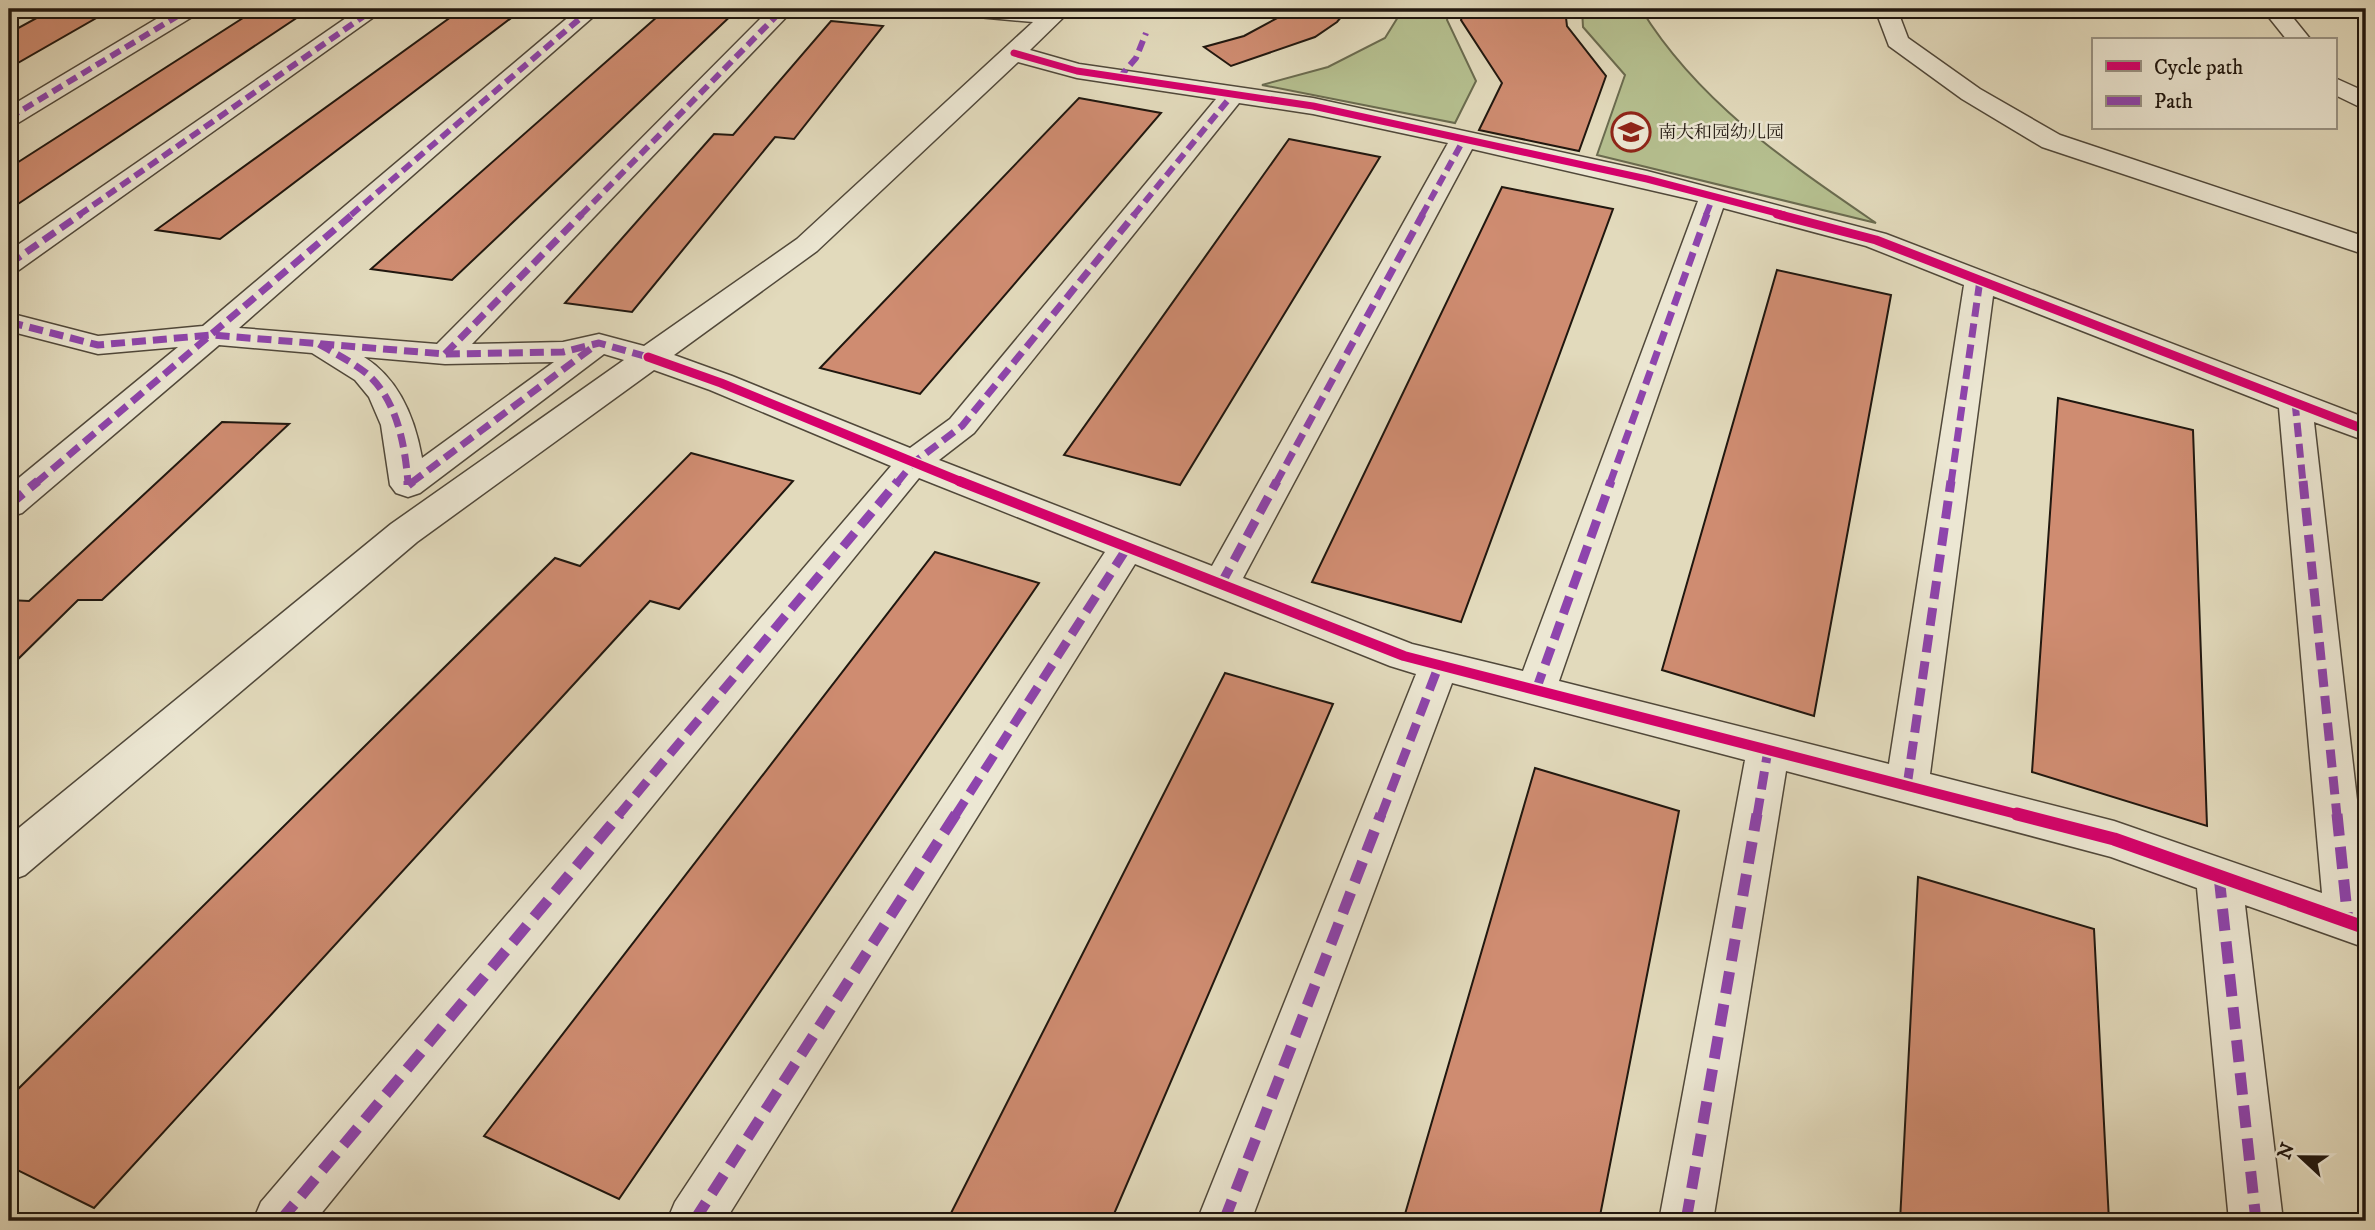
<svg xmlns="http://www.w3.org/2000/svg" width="2375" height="1230" font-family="'IM FELL DW Pica','Noto Serif SC',serif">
  <rect width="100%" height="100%" fill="#e2dabc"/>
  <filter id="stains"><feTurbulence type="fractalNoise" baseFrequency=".00286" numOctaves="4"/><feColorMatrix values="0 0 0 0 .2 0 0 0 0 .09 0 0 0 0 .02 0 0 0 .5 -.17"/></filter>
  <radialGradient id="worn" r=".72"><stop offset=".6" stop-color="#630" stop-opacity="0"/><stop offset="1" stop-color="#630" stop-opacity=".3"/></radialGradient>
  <g fill="#b5bf8f" stroke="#6a6b4f" stroke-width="2">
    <polygon points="1403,9 1450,9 1447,20 1476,81 1455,123 1262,85 1328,67 1385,38"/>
    <path d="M 1582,9 L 1641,9 C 1698,102 1787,162 1876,223 L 1597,155 L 1625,75 L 1583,27 Z"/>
  </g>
  <g fill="#cf8c71" stroke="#20170f" stroke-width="2">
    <polygon points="53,9 112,9 9,68 9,33"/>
    <polygon points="257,9 310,9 9,210 9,168"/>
    <polygon points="462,9 523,9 220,239 156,230"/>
    <polygon points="666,9 738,9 452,280 371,269"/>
    <polygon points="1294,9 1348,9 1337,22 1315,37 1231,66 1204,47 1244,36"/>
    <polygon points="1465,9 1565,9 1567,26 1606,76 1579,151 1479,130 1502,83 1461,20"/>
    <polygon points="831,21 883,26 794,139 775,137 632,312 565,303 714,134 733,135"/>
    <polygon points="1079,98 1161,113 920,394 820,368"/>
    <polygon points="1289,139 1380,157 1180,485 1064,455"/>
    <polygon points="1502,187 1613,209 1461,622 1312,582"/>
    <polygon points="1777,270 1891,295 1814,716 1662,670"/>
    <polygon points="2058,398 2193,430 2207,826 2032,772"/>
    <polygon points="222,422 289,424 102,600 78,600 9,668 9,600 29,601"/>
    <polygon points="691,453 793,481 679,609 650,601 94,1208 9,1166 9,1098 555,558 580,566"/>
    <polygon points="935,552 1039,583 619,1199 484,1136"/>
    <polygon points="1225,673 1333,704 1111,1221 947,1221"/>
    <polygon points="1535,768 1679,811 1599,1221 1403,1221"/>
    <polygon points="1918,877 2094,929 2109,1221 1900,1221"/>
  </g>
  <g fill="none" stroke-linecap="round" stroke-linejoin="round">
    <g stroke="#50483a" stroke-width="3">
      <g id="minor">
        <polygon points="173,9 200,9 197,14 18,123 9,126 9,107"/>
        <polygon points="359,9 385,9 19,270 9,273 9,251"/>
        <path d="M 578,9 L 602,9 L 239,328 L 437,344 L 770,9 L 794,9 L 472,344 L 563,342 L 599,334 L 644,346 L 797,239 L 1033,22 L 967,16 L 959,14 L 956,9 L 1072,9 L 1030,50 L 1079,64 L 1313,98 L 1647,171 L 1886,234 L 2366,418 L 2366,441 L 2314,422 L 2366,879 L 2366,948 L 2245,905 L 2283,1221 L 2229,1221 L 2197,888 L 2111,857 L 1786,771 L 1713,1221 L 1659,1221 L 1745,760 L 1452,683 L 1251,1221 L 1197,1221 L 1416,674 L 1390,666 L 1135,564 L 725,1221 L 667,1221 L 675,1202 L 1105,552 L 919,478 L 315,1221 L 253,1221 L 261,1202 L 891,466 L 710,390 L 654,370 L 417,542 L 25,875 L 9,881 L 9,836 L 391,524 L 624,360 L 604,354 L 420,493 L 408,497 L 396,493 L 390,485 L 381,425 L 369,397 L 355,380 L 312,353 L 219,345 L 22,513 L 9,517 L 9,486 L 178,347 L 98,354 L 9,331 L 9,313 L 98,336 L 203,326 ZM 1018,62 L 1077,78 L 1216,99 L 950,419 L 910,448 L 732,376 L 674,355 L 817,251 ZM 1239,103 L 1313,114 L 1448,143 L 1212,566 L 939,460 L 974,433 ZM 1472,149 L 1698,201 L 1523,671 L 1412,644 L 1243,578 ZM 1723,208 L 1866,246 L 1964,285 L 1889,764 L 1559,681 ZM 1993,296 L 2279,408 L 2322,893 L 2114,821 L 1930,774 ZM 364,357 L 445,364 L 554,362 L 422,458 C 415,418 399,379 364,357 Z"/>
        <polygon points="1875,9 1897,9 1908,38 1980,89 2060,135 2366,237 2366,255 2042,147 1962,99 1889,46"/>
        <polygon points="2269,9 2291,9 2290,14 2311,40 2287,40 2267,15"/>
        <polygon points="2335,78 2366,92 2366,110 2335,95"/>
      </g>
    </g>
    <use href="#minor" fill="#ece7d3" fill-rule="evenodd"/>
    <g stroke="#8e44ad" stroke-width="6" stroke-dasharray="11 6" stroke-linecap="butt">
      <polyline points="1119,78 1136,58 1146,33"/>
      <polyline points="9,118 189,9"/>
      <polyline points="79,215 374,9"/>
      <polyline points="351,215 591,9"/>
      <polyline points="581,215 783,9"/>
      <polyline points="1134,215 1233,94"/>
      <polyline points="1422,215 1464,139"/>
      <polyline points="1706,215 1713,197"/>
    </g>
    <g stroke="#8e44ad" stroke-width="7" stroke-dasharray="14 7" stroke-linecap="butt">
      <polyline points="9,264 81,214"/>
      <polyline points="9,322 98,345 212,335 445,354 563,352 599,343 648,357"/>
      <path d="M 319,344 C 334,353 352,362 366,373 C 397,399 405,445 408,483"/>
      <polyline points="445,354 582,214"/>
      <polyline points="2295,402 2303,483"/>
      <polyline points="36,483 353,214"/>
      <polyline points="411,483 593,347"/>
      <polyline points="897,483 913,463 962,426 1135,214"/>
      <polyline points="1276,483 1423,214"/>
      <polyline points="1610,483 1707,214"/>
      <polyline points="1951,483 1980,280"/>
    </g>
    <g stroke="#8e44ad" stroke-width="9" stroke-dasharray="18 9" stroke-linecap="butt">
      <polyline points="408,481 408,485"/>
      <polyline points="2303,481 2337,816"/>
      <polyline points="408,485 413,481"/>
      <polyline points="9,505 38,481"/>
      <polyline points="1221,584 1277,481"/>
      <polyline points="1536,690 1611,481"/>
      <polyline points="1907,786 1951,481"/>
      <polyline points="618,816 898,481"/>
      <polyline points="955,816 1127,548"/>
      <polyline points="1381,816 1439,665"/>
      <polyline points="1757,816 1768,750"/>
    </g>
    <g stroke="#8e44ad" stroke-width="11" stroke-dasharray="22 11" stroke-linecap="butt">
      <polyline points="2337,814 2348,922"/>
      <polyline points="2219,876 2256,1221"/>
      <polyline points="280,1221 620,814"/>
      <polyline points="694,1221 956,814"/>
      <polyline points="1224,1221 1381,814"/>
      <polyline points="1686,1221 1757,814"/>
    </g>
    <g stroke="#ece7d3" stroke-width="10">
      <polyline id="cycleway-far3" points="1014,53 1077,71 1313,106 1647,179 1784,215"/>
    </g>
    <g stroke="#ece7d3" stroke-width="12">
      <g id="cycleway-far2">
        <polyline points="1777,214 1876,240 2366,430"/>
        <polyline points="648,357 721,383 964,483"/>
      </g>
    </g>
    <g stroke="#ece7d3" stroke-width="15">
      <polyline id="cycleway-far1" points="959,481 1404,656 2024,816"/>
    </g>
    <g stroke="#ece7d3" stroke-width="18">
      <polyline id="cycleway" points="2017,814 2114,839 2366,928"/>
    </g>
    <use href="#cycleway-far3" stroke="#d6006c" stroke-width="7"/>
    <use href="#cycleway-far2" stroke="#d6006c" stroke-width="9"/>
    <use href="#cycleway-far1" stroke="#d6006c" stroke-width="10"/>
    <use href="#cycleway" stroke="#d6006c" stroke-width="13"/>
  </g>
  <defs>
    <g id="school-ring" transform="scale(2.0125)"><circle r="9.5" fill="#ece7d3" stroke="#8f2418" stroke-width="1.5"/><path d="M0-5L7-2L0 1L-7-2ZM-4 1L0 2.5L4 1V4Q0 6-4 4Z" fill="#8f2418"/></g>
  </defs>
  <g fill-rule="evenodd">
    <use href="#school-ring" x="1631" y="132"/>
  </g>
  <g text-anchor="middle" stroke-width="5" stroke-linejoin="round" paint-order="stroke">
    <g font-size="18" fill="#20170f" stroke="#ece7d3" text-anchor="start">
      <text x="1658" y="138">南大和园幼儿园</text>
    </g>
  </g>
  <rect width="2375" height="1230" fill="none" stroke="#e2dabc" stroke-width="35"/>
  <rect x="10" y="10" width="2354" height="1209" fill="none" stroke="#20170f" stroke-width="3.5"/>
  <rect x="18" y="18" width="2340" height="1195" fill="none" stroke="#20170f" stroke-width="2"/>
  <rect x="2092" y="38" width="245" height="91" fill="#ece7d3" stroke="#9a9485" stroke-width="2"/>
  <rect x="2106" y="61" width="35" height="10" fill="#d6006c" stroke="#9a9485" stroke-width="2"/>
  <text x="2154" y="74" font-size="21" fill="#20170f">Cycle path</text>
  <rect x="2106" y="96" width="35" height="10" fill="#8e44ad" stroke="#9a9485" stroke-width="2"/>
  <text x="2154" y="108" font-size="21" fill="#20170f">Path</text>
  <g transform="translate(2301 1157) rotate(292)" stroke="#ece7d3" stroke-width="5" paint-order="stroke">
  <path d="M0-5L12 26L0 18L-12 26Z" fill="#20170f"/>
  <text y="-10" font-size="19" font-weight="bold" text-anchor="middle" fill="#20170f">N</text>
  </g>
  <rect width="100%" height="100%" filter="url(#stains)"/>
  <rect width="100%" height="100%" fill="url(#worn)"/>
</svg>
